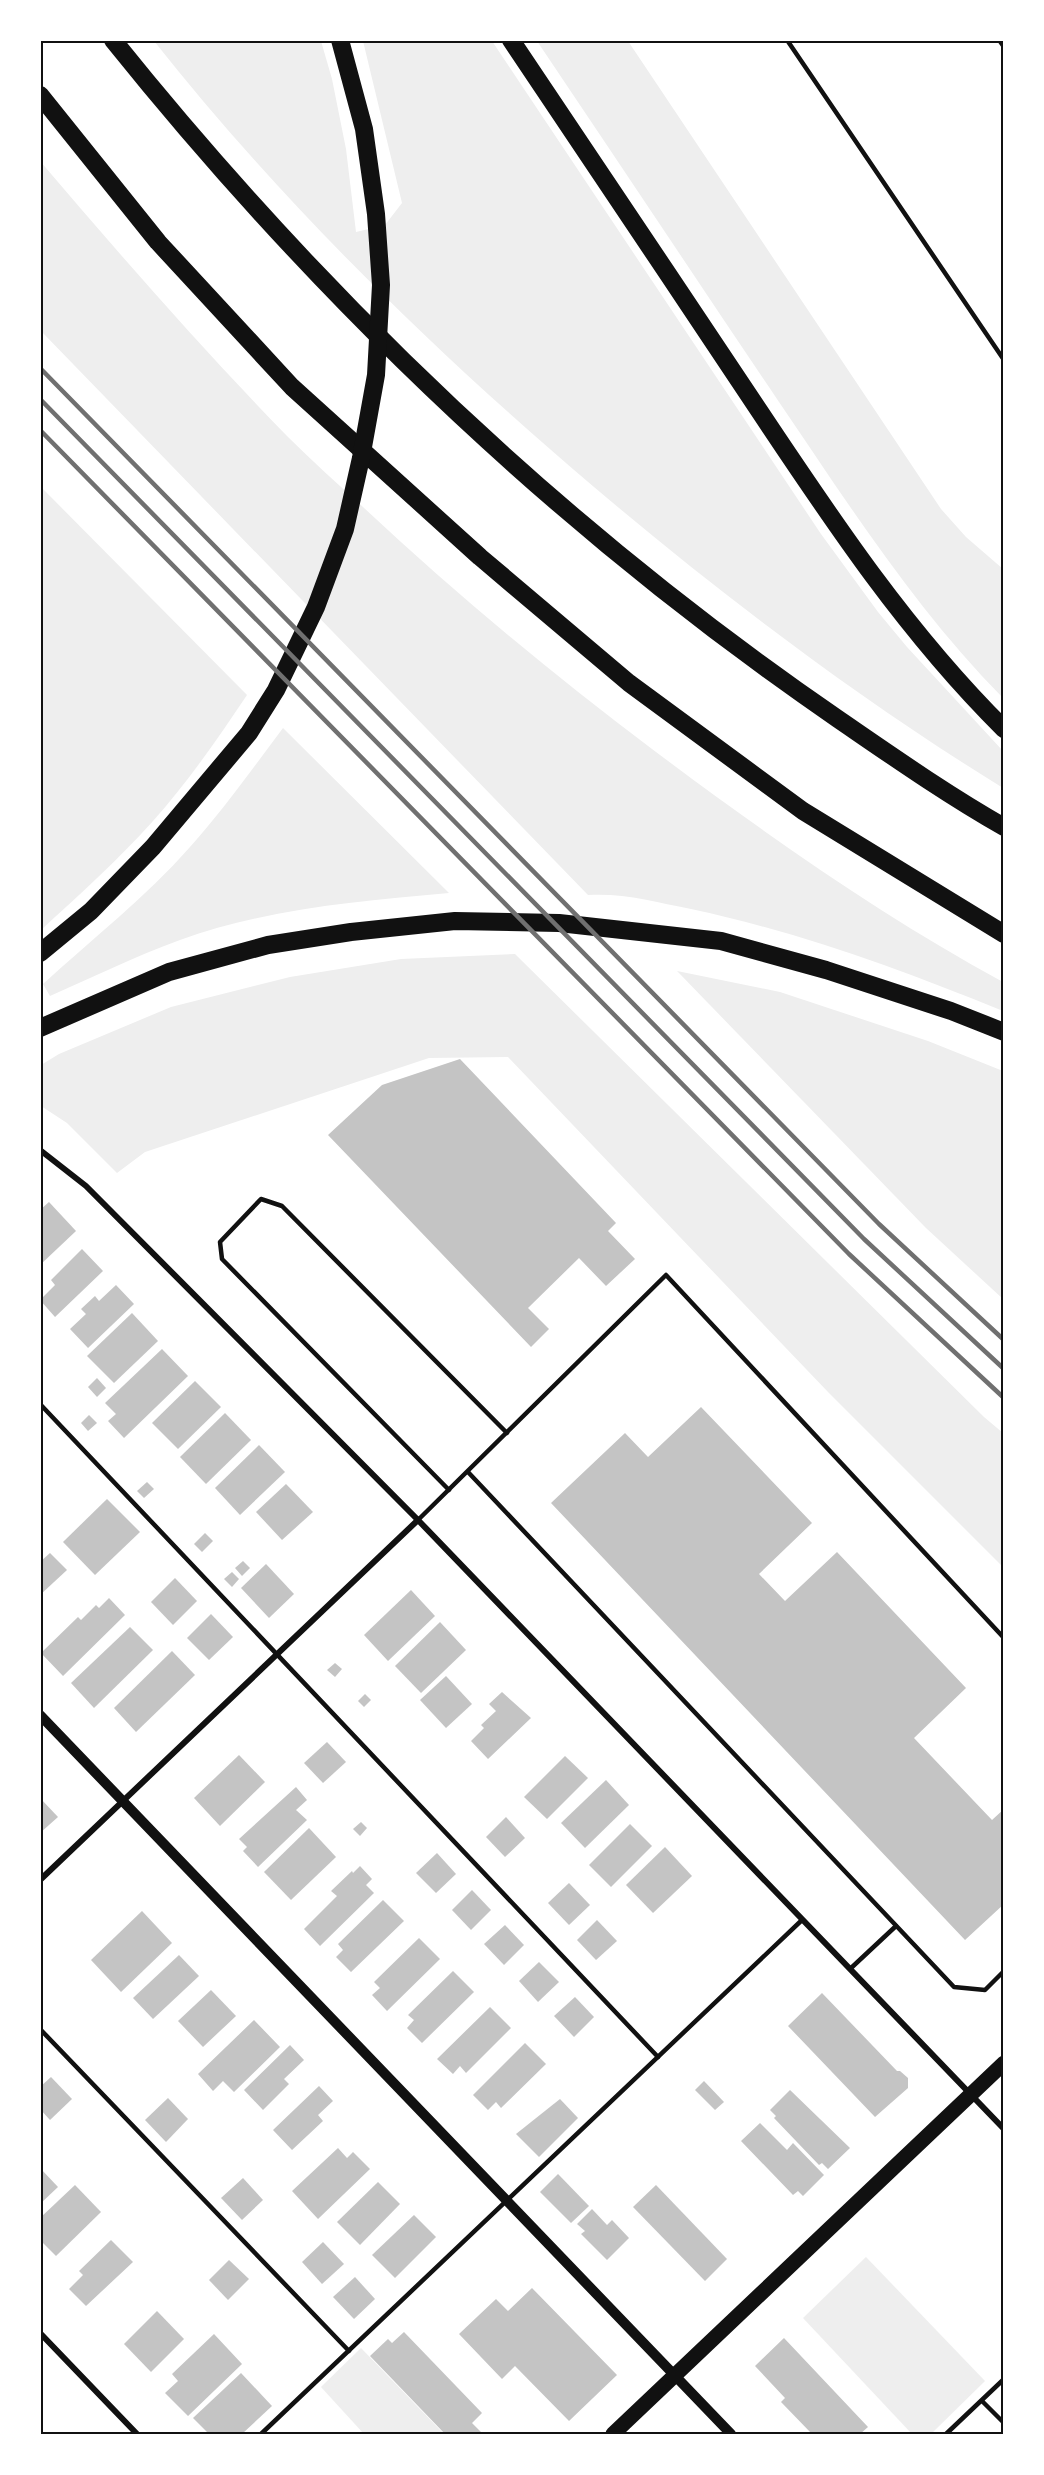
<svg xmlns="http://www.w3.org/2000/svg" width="1044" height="2475" font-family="'Asap Condensed',sans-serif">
  <rect width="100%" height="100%" fill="#fff"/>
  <g fill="#eee">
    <path d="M 154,41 L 321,41 L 332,79 L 346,149 L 356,232 L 385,225 L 402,203 L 363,41 L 492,41 L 821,534 L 878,612 L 907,647 L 1003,751 L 1003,788 C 859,699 724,597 594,487 C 435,352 284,205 154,41 Z"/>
    <path d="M 537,41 L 628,41 L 941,509 L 966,537 L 1003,569 L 1003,698 C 916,610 849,505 779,402 C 698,282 618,161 537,41 Z"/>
    <path d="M 40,161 C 121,256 202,349 288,437 C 312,461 338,484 363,507 C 456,594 551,673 652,749 C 764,833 880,915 1003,982 L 1003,1011 C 902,970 799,932 691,909 C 655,902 625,893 588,895 L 41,331 Z"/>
    <path d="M 41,487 L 247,695 C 218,738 188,782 153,821 C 118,860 79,895 41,930 Z"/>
    <path d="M 283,728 L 449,893 C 358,901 266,909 180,940 C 136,956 93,977 50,996 L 43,984 C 92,939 146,897 190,847 C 224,809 253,768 283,728 Z"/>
    <polygon points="515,954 984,1417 1003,1433 1003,1567 828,1392 508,1057 429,1058 145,1152 117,1173 67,1123 41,1106 41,1065 59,1054 171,1007 290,977 401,959"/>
    <polygon points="677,971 780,992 928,1041 1003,1071 1003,1299 926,1228"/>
    <polygon points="866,2257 985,2381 931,2434 912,2434 803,2318"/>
    <polygon points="361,2348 444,2434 364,2434 321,2387"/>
  </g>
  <g fill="#c4c4c4">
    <polygon points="460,1059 616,1223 608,1231 635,1259 606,1286 579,1258 528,1308 549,1329 531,1347 328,1135 382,1085"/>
    <polygon points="49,1202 76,1231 40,1265 40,1210"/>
    <polygon points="82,1249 103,1271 55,1317 40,1300 55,1285 51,1280"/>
    <polygon points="116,1285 134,1304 88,1348 70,1329 86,1314 81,1309 95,1296 99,1301"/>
    <polygon points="132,1313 158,1341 114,1383 87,1356"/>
    <polygon points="162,1349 188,1376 124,1438 108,1421 116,1414 105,1403"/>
    <polygon points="97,1378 106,1388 97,1397 88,1387"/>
    <polygon points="195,1381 221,1407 178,1449 152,1423"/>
    <polygon points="701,1407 812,1523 759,1574 785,1601 837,1552 966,1688 914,1738 992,1820 1004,1809 1004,1904 965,1940 551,1503 625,1433 648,1457"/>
    <polygon points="225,1413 251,1440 206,1484 180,1457"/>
    <polygon points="89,1415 97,1423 88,1431 81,1423"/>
    <polygon points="259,1445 285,1472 240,1515 215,1488"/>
    <polygon points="147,1482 154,1489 144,1498 137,1491"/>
    <polygon points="286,1484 313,1512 282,1540 256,1512"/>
    <polygon points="107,1499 140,1532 95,1575 63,1542"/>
    <polygon points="205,1533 213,1541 202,1552 194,1544"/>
    <polygon points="50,1553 67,1570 40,1595 40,1562"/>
    <polygon points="243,1561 250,1568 242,1576 235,1568"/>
    <polygon points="266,1564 294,1594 269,1618 241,1588"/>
    <polygon points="232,1572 239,1579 232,1587 224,1579"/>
    <polygon points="175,1578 197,1601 173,1625 151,1602"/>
    <polygon points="411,1590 435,1616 388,1661 364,1635"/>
    <polygon points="109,1598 125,1615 63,1676 41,1653 78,1617 81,1620 96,1605 99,1608"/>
    <polygon points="211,1614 233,1637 209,1660 187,1638"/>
    <polygon points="440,1622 466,1650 421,1693 395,1666"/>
    <polygon points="130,1627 153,1650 94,1708 71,1683"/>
    <polygon points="172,1651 195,1675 136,1732 114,1708"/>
    <polygon points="335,1663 342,1669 335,1677 327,1670"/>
    <polygon points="446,1676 472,1704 446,1728 420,1700"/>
    <polygon points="502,1692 531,1718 488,1759 471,1741 484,1728 481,1725 496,1711 489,1704"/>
    <polygon points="365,1694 371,1700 364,1707 358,1701"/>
    <polygon points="327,1742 346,1762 323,1783 304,1763"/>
    <polygon points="239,1755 265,1782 220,1826 194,1798"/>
    <polygon points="565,1756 588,1778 547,1819 524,1797"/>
    <polygon points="606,1780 629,1805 585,1848 561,1823"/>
    <polygon points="296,1787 307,1800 296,1810 307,1820 258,1867 243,1851 247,1847 239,1839"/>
    <polygon points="40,1798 58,1817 40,1833"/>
    <polygon points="506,1817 525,1838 505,1857 486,1837"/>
    <polygon points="361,1822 367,1828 360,1836 353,1829"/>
    <polygon points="630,1824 652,1846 611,1887 589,1865"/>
    <polygon points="309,1828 336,1857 291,1900 264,1872"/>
    <polygon points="665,1847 692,1876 653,1913 626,1885"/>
    <polygon points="437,1853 456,1874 436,1893 416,1873"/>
    <polygon points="360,1866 372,1879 366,1885 374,1893 320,1946 304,1929 337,1896 331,1891 352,1871 353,1873"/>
    <polygon points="569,1883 590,1905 569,1925 548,1903"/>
    <polygon points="472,1890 491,1910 471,1930 452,1910"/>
    <polygon points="383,1900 404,1921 351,1972 336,1957 343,1950 338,1944"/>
    <polygon points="142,1911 172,1943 121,1992 91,1960"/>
    <polygon points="597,1920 617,1941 596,1960 577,1940"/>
    <polygon points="505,1925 524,1945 504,1965 484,1944"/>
    <polygon points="419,1938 440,1959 387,2011 372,1995 380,1988 374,1982"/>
    <polygon points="179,1955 199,1976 153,2019 133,1998"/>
    <polygon points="539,1962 559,1982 538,2002 519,1981"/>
    <polygon points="453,1971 474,1992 422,2043 407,2028 414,2020 408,2015"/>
    <polygon points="211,1990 236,2016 203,2047 178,2021"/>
    <polygon points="822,1993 897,2071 900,2071 908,2078 908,2088 875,2117 788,2026"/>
    <polygon points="575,1997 594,2017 574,2037 554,2016"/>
    <polygon points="490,2007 511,2028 466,2073 460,2066 453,2074 437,2059"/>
    <polygon points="254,2020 280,2047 234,2092 223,2081 213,2091 198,2074"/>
    <polygon points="525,2043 546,2064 501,2108 496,2102 488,2110 473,2095"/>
    <polygon points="290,2045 304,2060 284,2079 289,2084 263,2110 244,2090"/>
    <polygon points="51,2077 72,2099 50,2120 40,2109 40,2087"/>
    <polygon points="704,2081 724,2102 715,2110 695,2090"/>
    <polygon points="319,2086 333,2101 318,2115 323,2121 292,2150 273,2130"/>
    <polygon points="790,2090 850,2148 828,2169 822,2163 819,2165 774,2118 776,2116 770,2110"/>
    <polygon points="168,2098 188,2119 166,2142 145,2120"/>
    <polygon points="560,2099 578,2118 539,2157 516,2134"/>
    <polygon points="760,2123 787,2150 793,2143 824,2175 803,2196 798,2191 793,2195 741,2141"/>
    <polygon points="338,2148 347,2158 353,2152 370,2169 318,2219 292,2191"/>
    <polygon points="40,2168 58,2187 40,2204"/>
    <polygon points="558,2174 589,2206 571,2223 540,2192"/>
    <polygon points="243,2178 263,2200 242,2220 221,2198"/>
    <polygon points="378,2182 400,2204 360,2245 337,2222"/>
    <polygon points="75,2185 101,2212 56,2256 40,2240 40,2218"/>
    <polygon points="656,2185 727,2259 705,2281 633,2207"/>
    <polygon points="592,2209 607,2225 612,2220 629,2238 607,2260 581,2234 585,2231 577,2224"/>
    <polygon points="414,2215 436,2237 395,2278 372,2255"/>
    <polygon points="111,2240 133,2262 86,2306 69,2289 83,2275 79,2271"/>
    <polygon points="323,2242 344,2264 322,2284 302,2262"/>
    <polygon points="229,2260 249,2279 228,2300 209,2280"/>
    <polygon points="355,2277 375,2299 354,2319 333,2297"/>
    <polygon points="532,2288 617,2375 569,2421 515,2366 502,2379 459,2334 496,2299 508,2311"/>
    <polygon points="157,2311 184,2339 151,2372 124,2344"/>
    <polygon points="404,2332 482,2413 472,2423 483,2434 445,2434 370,2356 388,2339 392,2343"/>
    <polygon points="214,2334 242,2364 188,2416 165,2393 178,2381 172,2374"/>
    <polygon points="784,2338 868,2427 860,2434 812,2434 781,2402 785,2398 755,2366"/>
    <polygon points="241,2373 272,2406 242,2434 209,2434 193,2418"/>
  </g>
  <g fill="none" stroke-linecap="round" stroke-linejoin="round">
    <g stroke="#111" stroke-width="4.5">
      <polyline points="787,40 1004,360"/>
      <polyline points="999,40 1004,47"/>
      <polyline points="40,1404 658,2057"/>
      <polyline points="468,1472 954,1987 985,1990 1004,1971"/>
      <polyline points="449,1490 222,1259 220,1242 261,1199 282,1206 507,1433"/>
      <polyline points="418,1520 666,1275 1004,1638"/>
      <polyline points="850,1969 896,1926"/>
      <polyline points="40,2029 349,2351"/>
      <polyline points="982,2401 1004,2423"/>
      <polyline points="261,2434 802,1920"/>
      <polyline points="946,2434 1004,2379"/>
    </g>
    <g stroke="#111" stroke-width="6">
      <polyline points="40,1150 86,1186 418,1520 1004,2129"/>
      <polyline points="40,1880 418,1520"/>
      <polyline points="40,2333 137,2434"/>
    </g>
    <polyline stroke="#111" stroke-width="10" points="40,1715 731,2434"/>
    <polyline stroke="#111" stroke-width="15" points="613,2434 1004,2063"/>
    <g stroke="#111" stroke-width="18">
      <path d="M 113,40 C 321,299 564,531 838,719 C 892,756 946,794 1004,827"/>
      <path d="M 511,40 C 591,158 669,276 748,394 C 826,511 903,629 1004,729"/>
      <polyline points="40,95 158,242 292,387 480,557 629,683 803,811 1004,934"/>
      <polyline points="40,953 91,911 153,847 249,733 276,690 316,607 345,529 361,458 376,375 381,285 376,214 364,129 340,40"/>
      <polyline points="40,1028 169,972 268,945 351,932 455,921 559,923 721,941 826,970 951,1011 1004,1032"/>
    </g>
    <g stroke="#707070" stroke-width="4.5">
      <polyline points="40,368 879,1224 1004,1340"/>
      <polyline points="40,399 864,1239 1004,1369"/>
      <polyline points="40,430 849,1254 1004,1398"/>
    </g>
  </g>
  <rect width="1044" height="2475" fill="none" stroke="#ffffff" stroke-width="84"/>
  <rect x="42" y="42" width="960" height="2391" fill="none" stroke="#111" stroke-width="2"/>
</svg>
